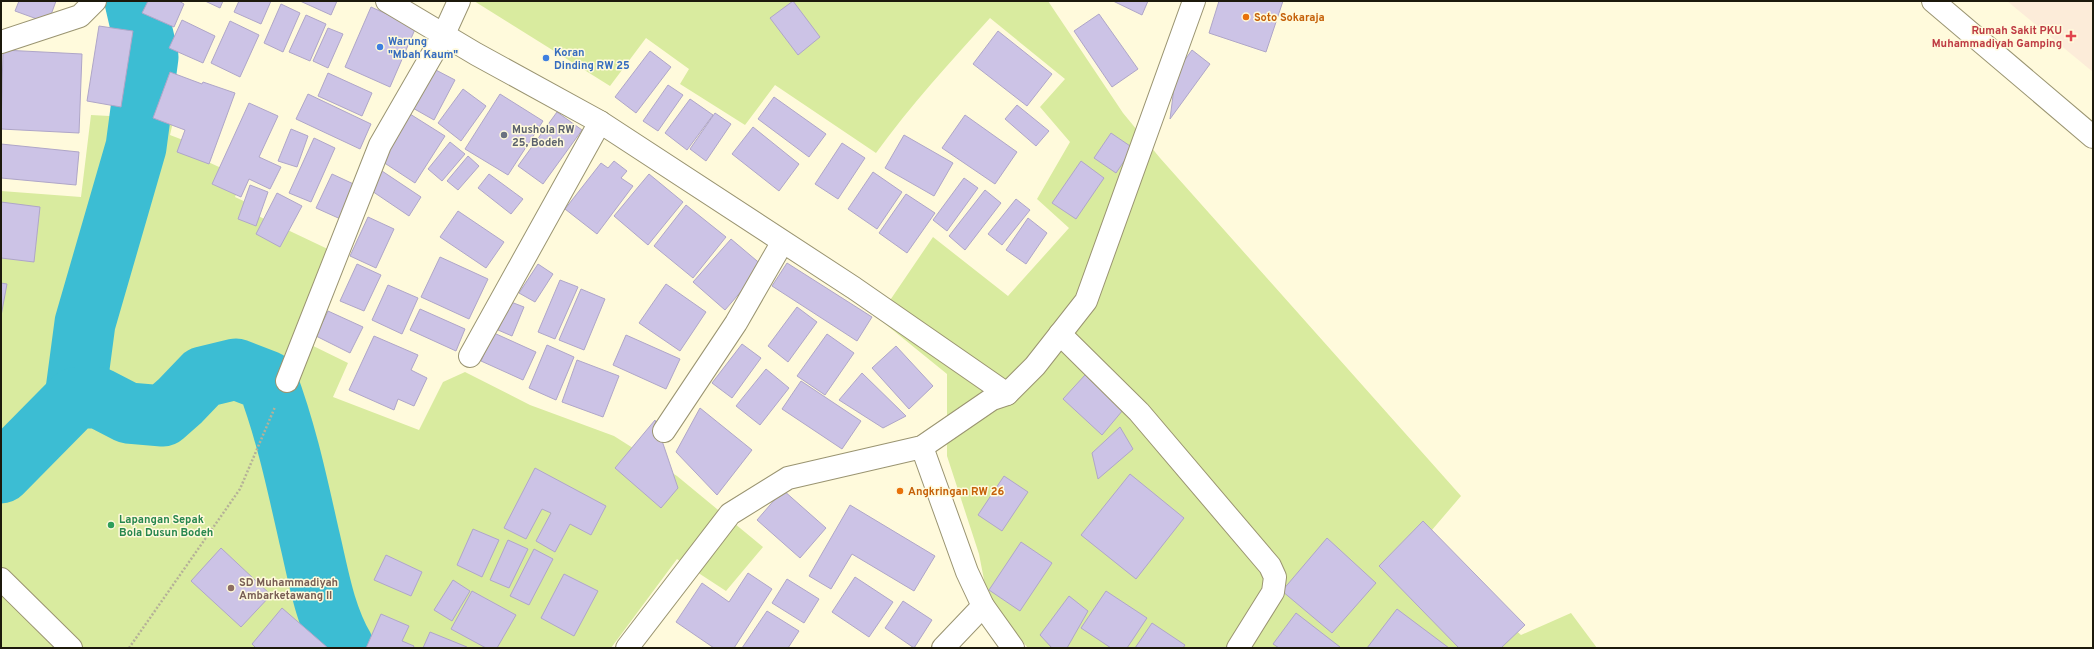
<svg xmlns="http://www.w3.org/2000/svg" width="2094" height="649" font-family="Overpass,sans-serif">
  <rect width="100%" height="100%" fill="#fffadc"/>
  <polygon fill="#fcecd9" points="2007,1 2093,1 2093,72"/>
  <g fill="#d9eb9f">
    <path d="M 474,1 L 1048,1 L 1123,113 L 1160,158 L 1461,496 L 1420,544 L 1521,635 L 1571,613 L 1597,648 L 1028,648 L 997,612 L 986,590 L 979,554 L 947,456 L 947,374 L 878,318 L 933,237 L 1008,296 L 1069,228 L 1037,199 L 1070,142 L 1040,107 L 1065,79 L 990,18 C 950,62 911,105 876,153 L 775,85 L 745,125 L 680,84 L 689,69 L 646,38 L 610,86 Z"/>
    <polygon points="130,97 176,109 170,135 209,150 206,161 243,178 235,197 252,205 252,213 334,252 301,340 348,363 333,397 419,430 443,382 465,372 530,405 614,436 677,476 763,547 726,591 677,559 611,648 1,648 1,191 81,197 91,115 128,117"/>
  </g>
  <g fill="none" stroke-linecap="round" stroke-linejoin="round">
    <g stroke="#3cbdd3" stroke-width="61">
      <polyline points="75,398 85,323 136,147 148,57 135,1"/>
      <path d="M 1,473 L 75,398 L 99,398 L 128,413 L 163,416 L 180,401 L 203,377 L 236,369 L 267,381 C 286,431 297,483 309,536 C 318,573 324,614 344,648"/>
    </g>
  </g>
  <g fill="#ccc3e6" stroke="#afa6c8">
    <polygon points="19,1 56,1 48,23 15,11"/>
    <polygon points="148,1 179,1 184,4 174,27 142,13"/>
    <polygon points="205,1 223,1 220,8"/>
    <polygon points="239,1 271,1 261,24 234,12"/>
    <polygon points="300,1 337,1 331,15"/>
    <polygon points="793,1 820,37 798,55 770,18"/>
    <polygon points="1113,1 1148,1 1142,15"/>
    <polygon points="1219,1 1283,1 1266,52 1209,33"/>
    <polygon points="281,4 300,13 283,52 264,43"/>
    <polygon points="371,7 416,27 390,87 345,67"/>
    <polygon points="1099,14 1138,69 1112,87 1074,31"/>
    <polygon points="306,15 326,24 310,61 289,52"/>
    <polygon points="182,20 215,36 203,63 169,48"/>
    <polygon points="230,21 259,35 240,77 211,63"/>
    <polygon points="99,26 133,31 121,107 87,101"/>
    <polygon points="328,28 343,34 328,68 313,61"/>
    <polygon points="998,31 1052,74 1027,106 973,64"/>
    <polygon points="3,50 82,54 79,133 1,129"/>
    <polygon points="1192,50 1210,64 1170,119 1176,72"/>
    <polygon points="650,51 671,67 636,113 615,97"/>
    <polygon points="432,68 455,80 434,120 411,107"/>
    <polygon points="170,72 202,84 203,82 235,93 209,164 177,152 185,130 153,118"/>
    <polygon points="328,73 372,93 362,116 318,96"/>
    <polygon points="668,85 683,95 658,131 643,121"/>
    <polygon points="463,89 486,106 461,141 438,123"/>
    <polygon points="308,94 371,124 360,149 296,119"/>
    <polygon points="500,94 543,121 508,175 465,149"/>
    <polygon points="774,97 826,134 809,157 758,119"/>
    <polygon points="690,99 713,115 687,150 665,133"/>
    <polygon points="249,103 278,116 259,157 281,167 270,189 249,179 241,197 212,184"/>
    <polygon points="1017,105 1049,131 1036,146 1005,119"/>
    <polygon points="557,112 582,130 543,184 518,166"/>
    <polygon points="715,113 731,124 706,161 690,149"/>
    <polygon points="410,114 445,136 415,183 380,160"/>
    <polygon points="965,115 1017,152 995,184 942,148"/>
    <polygon points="753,127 799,164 779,191 732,154"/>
    <polygon points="291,129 308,136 297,167 278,161"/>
    <polygon points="1111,133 1133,148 1116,173 1094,158"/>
    <polygon points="904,135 953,163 934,196 885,168"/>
    <polygon points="314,138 335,148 311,202 289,193"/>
    <polygon points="450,142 465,154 442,181 428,169"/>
    <polygon points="842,143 865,158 838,199 815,184"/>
    <polygon points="1,144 79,152 76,185 1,178"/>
    <polygon points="468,156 479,166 458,190 447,181"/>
    <polygon points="614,161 627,171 621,178 633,186 597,234 565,209 601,163 608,168"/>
    <polygon points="1081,161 1104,178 1076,219 1052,203"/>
    <polygon points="382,171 421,197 409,216 369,189"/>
    <polygon points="873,172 902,192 877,229 848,209"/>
    <polygon points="332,174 360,187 345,221 316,208"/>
    <polygon points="489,174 523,199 511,214 478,188"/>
    <polygon points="649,174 683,202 648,245 614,216"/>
    <polygon points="964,178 978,188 947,231 933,220"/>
    <polygon points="250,185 268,192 256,226 238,219"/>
    <polygon points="985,190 1001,203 965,250 949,236"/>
    <polygon points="277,193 302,206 280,247 256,234"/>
    <polygon points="906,194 935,213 907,253 879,233"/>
    <polygon points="1016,199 1030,210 1002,245 988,234"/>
    <polygon points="1,202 40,207 34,262 1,258"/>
    <polygon points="686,205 726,237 693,278 654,246"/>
    <polygon points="458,211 504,242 486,268 440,237"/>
    <polygon points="368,217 394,229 376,268 350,256"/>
    <polygon points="1028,218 1047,233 1026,264 1006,250"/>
    <polygon points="731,239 763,266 725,310 693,282"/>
    <polygon points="440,257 488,279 469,319 421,297"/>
    <polygon points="787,263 872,317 857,341 772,286"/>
    <polygon points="357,264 381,275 364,311 340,301"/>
    <polygon points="538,264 553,274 535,302 519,293"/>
    <polygon points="560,280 578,287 555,339 538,332"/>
    <polygon points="1,283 7,284 1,316"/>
    <polygon points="666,284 706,312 680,351 639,323"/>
    <polygon points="388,285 418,298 402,334 372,320"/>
    <polygon points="581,289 605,299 584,350 559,340"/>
    <polygon points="511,302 524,307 512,336 498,330"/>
    <polygon points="797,307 817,322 788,362 768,346"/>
    <polygon points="420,309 465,329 456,351 410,330"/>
    <polygon points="328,311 363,327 350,353 316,336"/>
    <polygon points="494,333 536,352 523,380 481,361"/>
    <polygon points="827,334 854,353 825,395 797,376"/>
    <polygon points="626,335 680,359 666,389 613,365"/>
    <polygon points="374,336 418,355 411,370 427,378 414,406 398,399 394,410 349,390"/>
    <polygon points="742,344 761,358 732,398 712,383"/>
    <polygon points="547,345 574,357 556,400 529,388"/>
    <polygon points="896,346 933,386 909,409 872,368"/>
    <polygon points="577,360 619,376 603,417 562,402"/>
    <polygon points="766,369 789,388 760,425 736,406"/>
    <polygon points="862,373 906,416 883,428 839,400"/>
    <polygon points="1085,375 1123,410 1102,435 1063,399"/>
    <polygon points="801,381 861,421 842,449 782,409"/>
    <polygon points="700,408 752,450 717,495 676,452"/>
    <polygon points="655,420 678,488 661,508 615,468"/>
    <polygon points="1120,427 1133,449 1098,479 1092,453"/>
    <polygon points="535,468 606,506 591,535 570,524 555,552 536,541 551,513 542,509 526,539 504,528"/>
    <polygon points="1130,474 1184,518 1136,579 1081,535"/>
    <polygon points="1004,476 1028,492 1002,531 978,515"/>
    <polygon points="783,490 826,528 800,558 757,520"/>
    <polygon points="850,505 935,556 914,591 852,554 831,589 809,576"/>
    <polygon points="1423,521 1525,625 1501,648 1459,648 1379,566"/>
    <polygon points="473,529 499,540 482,577 457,565"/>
    <polygon points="1327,538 1376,583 1332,633 1282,591"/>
    <polygon points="508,540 528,549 509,588 490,580"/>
    <polygon points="1021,542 1052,563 1020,611 989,590"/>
    <polygon points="221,548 271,595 241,627 191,581"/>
    <polygon points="534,549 553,559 529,605 510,596"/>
    <polygon points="386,555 422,572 411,596 374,580"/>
    <polygon points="748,573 772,589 734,648 714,648 676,622 702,583 729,602"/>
    <polygon points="564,574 598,591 574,636 541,618"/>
    <polygon points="855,577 893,602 869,637 832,612"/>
    <polygon points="787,579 819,599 804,623 772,603"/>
    <polygon points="453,580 470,591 452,621 434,610"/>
    <polygon points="472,591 516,615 497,648 486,648 451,629"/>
    <polygon points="1106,591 1147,618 1127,648 1111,648 1081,628"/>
    <polygon points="1069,596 1088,611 1067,648 1052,648 1040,635"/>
    <polygon points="903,601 932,620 914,648 885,628"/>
    <polygon points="282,608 312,634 328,648 256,648 252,644"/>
    <polygon points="1397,609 1449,648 1367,648"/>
    <polygon points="767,611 799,631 788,648 742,648"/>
    <polygon points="1296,613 1340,647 1340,648 1279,648 1273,644"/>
    <polygon points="381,614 409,626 402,641 414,646 413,648 366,648"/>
    <polygon points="1152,623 1185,645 1183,648 1135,648"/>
    <polygon points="430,632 467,647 467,648 423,648"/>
  </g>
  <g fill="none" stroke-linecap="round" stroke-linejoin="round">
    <g stroke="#9a9471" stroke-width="24">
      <g id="minor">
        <polyline points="387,1 476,54 600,122 854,288 1007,394"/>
        <polyline points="1933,1 2093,137"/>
        <polyline points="1,42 80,16 95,1"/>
        <polyline points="1060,334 1139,412 1270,566 1275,577 1273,592 1238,648"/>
        <polyline points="470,356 600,122"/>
        <polyline points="287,381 380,145 444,34 459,1"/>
        <polyline points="664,431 736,323 782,243"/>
        <polyline points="922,447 967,572 983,606 1013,648"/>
        <polyline points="1,579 71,648"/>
        <polyline points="627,648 730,514 788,478 922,447 992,399 1007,394 1035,366 1086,301 1194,1"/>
        <polyline points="943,648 983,606"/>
      </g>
    </g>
    <polyline stroke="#b5b198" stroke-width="2.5" stroke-dasharray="2 2" stroke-linecap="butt" points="129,648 240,489 275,407"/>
    <use href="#minor" stroke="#fff" stroke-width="22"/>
  </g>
  <g fill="#e8710a" stroke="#fffadc" stroke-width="1.5">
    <circle cx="1246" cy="17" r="4"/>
    <circle cx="900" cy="491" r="4"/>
  </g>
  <path fill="#e0444e" stroke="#fffadc" stroke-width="1.5" d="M2069 30h4v4h4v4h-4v4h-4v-4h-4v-4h4z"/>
  <g fill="#3f7fe0" stroke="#fffadc" stroke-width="1.5">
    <circle cx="380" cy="47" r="4"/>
    <circle cx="546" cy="58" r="4"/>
  </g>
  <circle fill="#6b7280" stroke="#fffadc" stroke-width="1.5" cx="504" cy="135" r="4"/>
  <circle fill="#2e9e5b" stroke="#fffadc" stroke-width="1.5" cx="111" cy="525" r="4"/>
  <circle fill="#8d6e63" stroke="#fffadc" stroke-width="1.5" cx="231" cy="588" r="4"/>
  <g text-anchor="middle" stroke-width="3" stroke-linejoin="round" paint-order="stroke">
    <g font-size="11" font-weight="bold" fill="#c56008" stroke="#fffadc" text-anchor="start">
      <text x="1254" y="21">Soto Sokaraja</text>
      <text x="908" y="495">Angkringan RW 26</text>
    </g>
    <g font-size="11" font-weight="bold" fill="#be3a42" stroke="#fffadc" text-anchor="end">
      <text x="2062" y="34">Rumah Sakit PKU<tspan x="2062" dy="13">Muhammadiyah Gamping</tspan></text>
    </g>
    <g font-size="11" font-weight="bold" fill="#366cbe" stroke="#fffadc" text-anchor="start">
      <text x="388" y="45">Warung<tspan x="388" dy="13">"Mbah Kaum"</tspan></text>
      <text x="554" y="56">Koran<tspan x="554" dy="13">Dinding RW 25</tspan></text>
    </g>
    <g font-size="11" font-weight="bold" fill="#5b616d" stroke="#fffadc" text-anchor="start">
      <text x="512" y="133">Mushola RW<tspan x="512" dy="13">25, Bodeh</tspan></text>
    </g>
    <g font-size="11" font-weight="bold" fill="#27864d" stroke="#fffadc" text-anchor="start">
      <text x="119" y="523">Lapangan Sepak<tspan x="119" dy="13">Bola Dusun Bodeh</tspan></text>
    </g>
    <g font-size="11" font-weight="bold" fill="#785e54" stroke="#fffadc" text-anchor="start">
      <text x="239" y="586">SD Muhammadiyah<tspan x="239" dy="13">Ambarketawang II</tspan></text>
    </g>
  </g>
  <rect width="2094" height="649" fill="none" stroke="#1c190c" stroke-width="4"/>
</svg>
